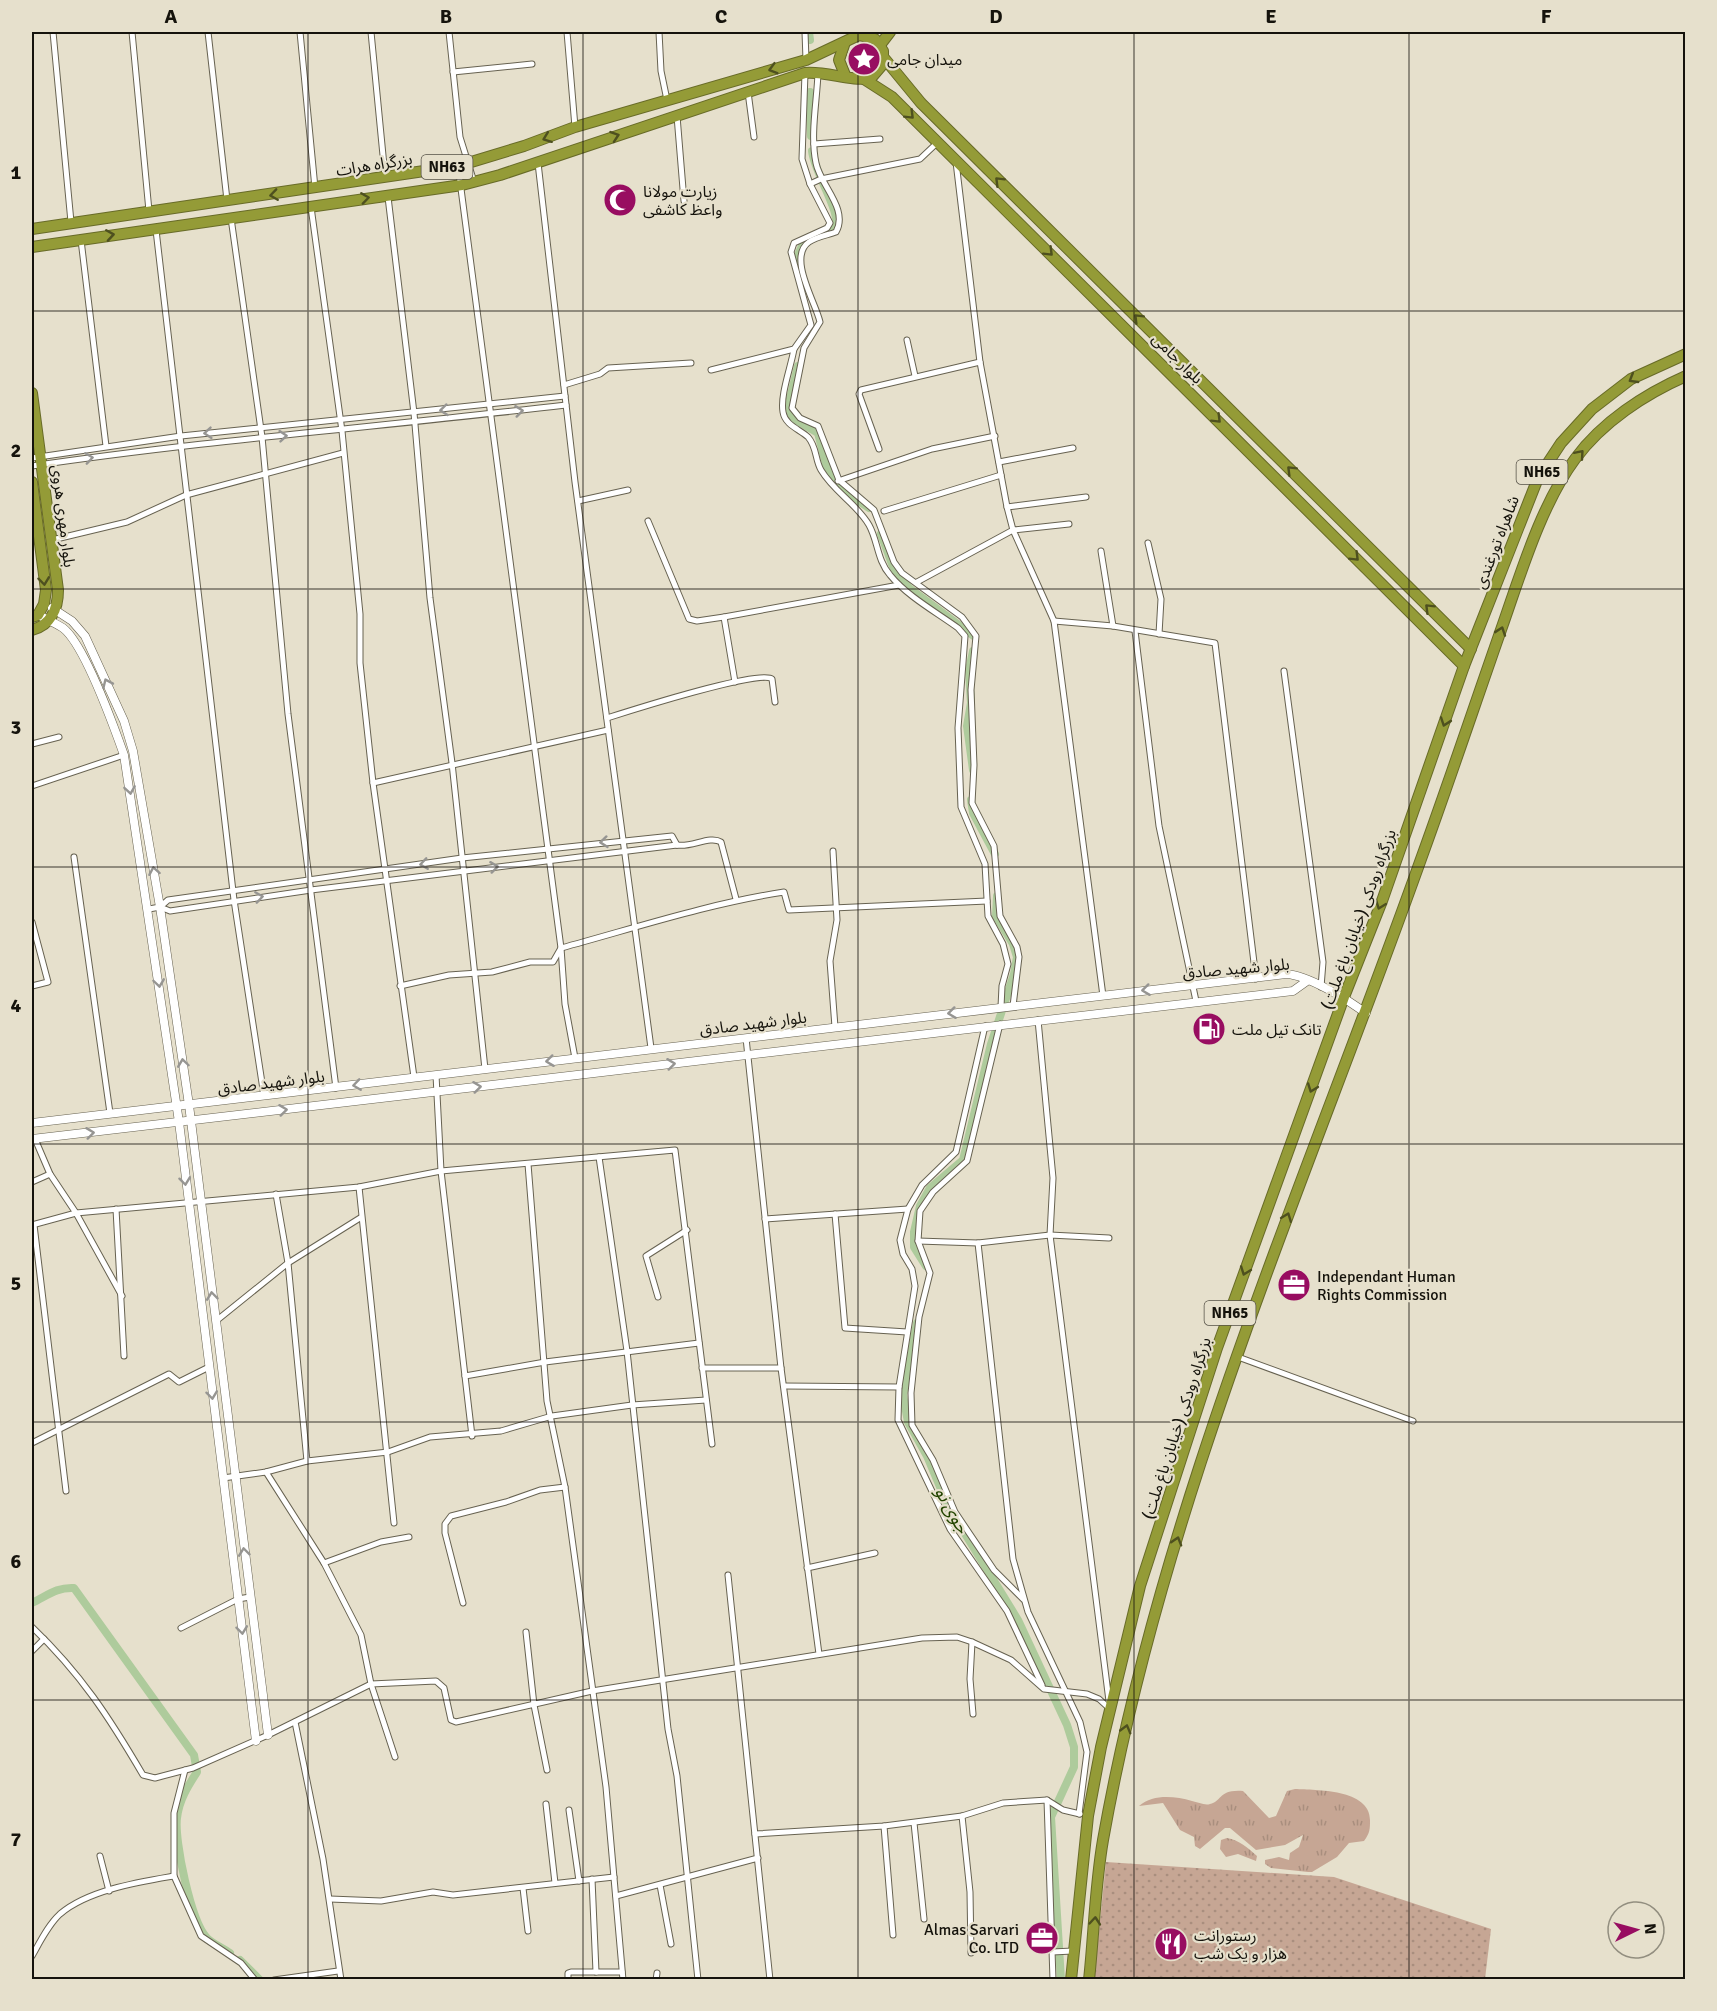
<svg xmlns="http://www.w3.org/2000/svg" width="1717" height="2011" font-family="Signika,'Noto Sans Arabic',sans-serif">
  <defs>
    <pattern id="grass-tufts" width="24" height="20" patternUnits="userSpaceOnUse" patternTransform="scale(1.5)"><rect width="24" height="20" fill="#c6a694"/><path d="M3 7l-1-3M5 7V3M7 7l1-3M15 17l-1-3M17 17v-4M19 17l1-3" fill="none" stroke="#a98e7e"/></pattern>
    <pattern id="park-dots" width="8" height="8" patternUnits="userSpaceOnUse" patternTransform="scale(1.5)"><rect width="8" height="8" fill="#c6a694"/><path d="M2 2h.1M6 6h.1" fill="none" stroke="#a98e7e" stroke-width="1.8" stroke-linecap="round"/></pattern>
  </defs>
  <rect width="100%" height="100%" fill="#e6e0cc"/>
  <g fill="url(#grass-tufts)">
    <path d="M 1295,1789 C 1316,1790 1370,1789 1370,1820 C 1370,1829 1370,1833 1364,1841 L 1349,1843 L 1337,1857 L 1312,1872 L 1308,1872 L 1271,1868 L 1265,1864 L 1265,1860 L 1279,1857 L 1289,1860 L 1290,1853 L 1299,1847 L 1303,1835 L 1285,1845 L 1256,1850 L 1230,1828 L 1225,1828 L 1200,1849 L 1195,1846 L 1194,1837 L 1180,1830 L 1163,1803 L 1139,1806 C 1153,1794 1174,1796 1192,1801 C 1198,1802 1205,1806 1210,1804 C 1222,1802 1218,1789 1243,1791 L 1269,1818 L 1276,1816 L 1287,1791 Z"/>
    <path d="M 1227,1838 C 1239,1840 1248,1848 1257,1856 L 1256,1861 L 1238,1854 L 1226,1857 L 1220,1849 L 1221,1840 Z"/>
  </g>
  <polygon fill="url(#park-dots)" points="1106,1862 1334,1877 1491,1929 1485,1979 1094,1980"/>
  <g fill="none" stroke-linecap="round" stroke-linejoin="round">
    <g stroke="#aecb9c" stroke-width="8">
      <polyline points="809,32 810,40"/>
      <polyline points="810,92 811,136"/>
      <path d="M 812,151 C 814,173 843,214 835,229 L 822,235"/>
      <polyline points="801,276 798,255 803,244"/>
      <polyline points="798,366 789,403 791,417 818,433 828,472 839,488 869,508"/>
      <polyline points="881,534 893,567 909,588 975,637"/>
      <polyline points="973,770 967,726 971,703 969,670 973,651"/>
      <polyline points="971,800 973,813 995,854"/>
      <polyline points="926,1266 914,1247 914,1232 920,1206 930,1188 963,1160 991,1044 1014,974 1017,957 1013,944 996,916 997,896"/>
      <polyline points="917,1323 903,1395 908,1422 927,1456 948,1506 1018,1620 1067,1725 1074,1747 1074,1767 1051,1817 1061,1980"/>
      <path d="M 32,1603 C 47,1596 56,1587 74,1588 L 194,1755 L 197,1772 C 188,1786 179,1800 177,1818 C 174,1840 191,1922 207,1938 C 213,1944 223,1948 230,1953"/>
      <polyline points="240,1960 260,1980"/>
    </g>
    <g stroke="#676251" stroke-width="7">
      <g id="street">
        <polyline points="53,32 71,222"/>
        <polyline points="132,32 149,211"/>
        <polyline points="208,32 227,200"/>
        <polyline points="300,32 315,188"/>
        <polyline points="371,32 385,176"/>
        <polyline points="449,32 460,137 474,182"/>
        <polyline points="567,32 575,127"/>
        <polyline points="659,32 661,71 667,100"/>
        <polyline points="805,32 806,60"/>
        <polyline points="453,72 532,64"/>
        <path d="M 818,73 C 817,101 810,135 816,163 C 820,185 849,209 836,232 C 828,235 816,237 809,242 C 787,257 816,303 820,322 L 804,348 L 792,408 L 800,418 L 818,426 L 839,480 L 874,510 L 894,562 L 902,573 L 962,617 L 976,636 L 971,690 L 974,765 L 972,803 L 994,846 L 1000,916 L 1017,947 L 1019,957 L 1013,1006"/>
        <polyline points="748,92 754,137"/>
        <polyline points="677,116 684,201"/>
        <polyline points="814,144 880,139"/>
        <polyline points="956,162 980,362 1007,507 1013,530 1054,621 1103,996"/>
        <polyline points="538,163 575,482 651,1048"/>
        <polyline points="458,166 561,948 565,1004 575,1058"/>
        <polyline points="810,184 821,179 920,159 938,142"/>
        <polyline points="388,197 414,413 430,598 452,763 485,1069"/>
        <polyline points="311,207 342,431 360,614 360,663 373,783 414,1077"/>
        <polyline points="231,218 262,437 288,714 336,1088"/>
        <polyline points="156,230 234,900 264,1096"/>
        <polyline points="81,240 106,446"/>
        <polyline points="907,340 915,376"/>
        <path d="M 794,349 C 791,367 780,395 783,412 C 785,425 799,429 808,437 C 817,447 815,460 821,470 C 834,492 857,504 869,525 C 878,541 877,560 890,575 C 907,596 936,612 958,628 L 965,636 L 958,728 L 961,807 L 985,864 L 988,916 L 1003,944 L 1008,964 L 1002,986 L 1001,1007"/>
        <polyline points="711,370 794,349 811,325 791,252 794,243 827,228 830,223 810,184 802,159 805,73"/>
        <polyline points="564,385 600,374 608,368 691,363"/>
        <polyline points="879,449 859,394 861,390 980,362"/>
        <polyline points="32,458 181,436 565,396"/>
        <polyline points="999,462 1073,448"/>
        <path d="M 32,466 C 209,440 388,426 566,405"/>
        <polyline points="838,481 932,449 995,436"/>
        <polyline points="578,501 628,490"/>
        <polyline points="1007,507 1086,497"/>
        <polyline points="884,511 1001,475"/>
        <polyline points="648,521 689,619 697,621 724,617 899,585"/>
        <polyline points="52,540 127,522 186,495 343,453"/>
        <polyline points="1148,543 1161,599 1159,634"/>
        <polyline points="1101,551 1113,626"/>
        <polyline points="917,582 1013,530 1069,524"/>
        <polyline points="724,617 735,682"/>
        <polyline points="1054,621 1113,626 1215,643 1256,979"/>
        <polyline points="1135,631 1159,826 1196,1001"/>
        <polyline points="1284,671 1323,962 1321,987"/>
        <path d="M 607,718 C 629,711 761,669 772,679 L 775,702"/>
        <polyline points="32,744 59,737"/>
        <polyline points="373,783 608,730"/>
        <polyline points="32,786 124,755"/>
        <polyline points="833,851 837,920 830,961 835,1027"/>
        <polyline points="74,857 110,1113"/>
        <polyline points="160,907 168,900 462,858 672,836 677,845"/>
        <path d="M 149,909 L 160,907 L 170,911 L 311,890 L 677,845 C 691,848 710,835 721,842 L 736,899"/>
        <polyline points="32,922 48,982 32,986"/>
        <path d="M 400,986 L 449,975 L 492,972 L 530,962 L 553,962 L 561,948 C 635,928 707,904 784,892 L 789,910 L 987,901"/>
        <polyline points="1038,1020 1053,1178 1050,1235 1109,1701"/>
        <polyline points="1000,1024 967,1161 933,1192 920,1211 918,1241 930,1273 919,1317 911,1393 912,1425 933,1460 955,1512 994,1570 1023,1599"/>
        <polyline points="985,1026 956,1152 922,1185 908,1209 900,1240 903,1254 912,1269 915,1286 899,1387 898,1420 950,1529 1007,1611 1042,1685"/>
        <polyline points="746,1038 781,1368 819,1654"/>
        <polyline points="436,1075 441,1171 472,1436"/>
        <polyline points="35,1139 50,1174 76,1213 122,1296"/>
        <polyline points="599,1157 627,1351 668,1729 677,1776 698,1980"/>
        <polyline points="528,1164 547,1401 565,1487 606,1787 623,1980"/>
        <polyline points="32,1182 50,1174"/>
        <polyline points="359,1187 394,1523"/>
        <polyline points="276,1194 288,1263 307,1461"/>
        <polyline points="116,1209 124,1356"/>
        <polyline points="835,1214 845,1328 907,1332"/>
        <polyline points="765,1219 908,1209"/>
        <polyline points="32,1225 76,1213 359,1187 441,1171 675,1150 712,1444"/>
        <polyline points="34,1225 66,1491"/>
        <polyline points="918,1241 978,1243 1050,1235 1109,1238"/>
        <polyline points="978,1243 1013,1559 1028,1612 1080,1722 1087,1752 1079,1814"/>
        <polyline points="658,1297 646,1256 687,1230"/>
        <polyline points="216,1321 288,1263 360,1218"/>
        <polyline points="1238,1357 1413,1421"/>
        <polyline points="702,1368 781,1368"/>
        <polyline points="465,1376 545,1362 699,1343"/>
        <polyline points="784,1386 899,1387"/>
        <polyline points="32,1443 169,1374 179,1382 209,1367"/>
        <polyline points="266,1472 324,1563 361,1635 371,1684 395,1757"/>
        <polyline points="223,1478 266,1472 307,1461 388,1452 430,1437 501,1431 552,1416 632,1405 706,1400"/>
        <polyline points="324,1563 381,1542 409,1537"/>
        <polyline points="807,1568 875,1553"/>
        <polyline points="728,1575 770,1980"/>
        <polyline points="463,1603 445,1533 445,1524 451,1516 506,1502 540,1490 565,1487"/>
        <path d="M 32,1627 C 81,1674 109,1717 143,1775 L 155,1778 L 193,1768 L 268,1735 L 371,1684 L 436,1681 L 444,1688 L 451,1720 L 456,1722 L 592,1691 L 922,1638 L 957,1637 L 972,1642 L 1011,1660 L 1044,1689 L 1087,1694 L 1099,1699 L 1110,1709"/>
        <polyline points="181,1628 238,1599 250,1597"/>
        <polyline points="526,1632 534,1705 547,1770"/>
        <polyline points="972,1642 970,1679 973,1714"/>
        <polyline points="32,1651 44,1639"/>
        <polyline points="295,1722 323,1859 341,1980"/>
        <polyline points="185,1770 174,1813 174,1876 201,1936 241,1963 255,1980"/>
        <polyline points="1047,1800 1053,1980"/>
        <polyline points="546,1804 555,1883"/>
        <polyline points="569,1810 579,1881"/>
        <polyline points="962,1816 970,1892 971,1953"/>
        <polyline points="914,1823 924,1919"/>
        <polyline points="884,1826 893,1935"/>
        <polyline points="755,1834 884,1826 962,1816 1003,1803 1047,1800 1063,1810 1080,1814"/>
        <polyline points="100,1856 109,1891"/>
        <polyline points="592,1879 596,1972"/>
        <polyline points="660,1885 671,1944"/>
        <polyline points="523,1888 528,1931"/>
        <polyline points="616,1896 758,1858"/>
        <polyline points="330,1899 381,1901 433,1892 453,1895 614,1877"/>
        <polyline points="1052,1952 1073,1951"/>
        <path d="M 32,1956 C 40,1942 48,1925 60,1914 C 88,1890 139,1882 174,1876"/>
        <polyline points="274,1980 338,1971"/>
        <polyline points="568,1980 568,1973 571,1972 622,1972"/>
        <polyline points="656,1980 657,1973"/>
      </g>
    </g>
    <g stroke="#676251" stroke-width="9">
      <g id="secondary">
        <polyline points="52,608 72,621 85,636 124,721 133,751 160,907 189,1105 268,1735"/>
        <path d="M 38,615 C 46,619 55,623 63,628 C 85,645 114,727 124,755 L 179,1122 L 256,1741"/>
        <path d="M 32,1123 L 1286,974 C 1308,975 1348,1000 1366,1013"/>
        <polyline points="32,1139 1293,991 1307,981"/>
      </g>
    </g>
    <g stroke="#686b28" stroke-width="12">
      <g id="highway">
        <polyline points="845,42 839,60 845,75"/>
        <polyline points="880,45 890,32"/>
        <polyline points="884,58 921,103 1471,649"/>
        <polyline points="864,79 892,97 1464,666"/>
        <path d="M 32,229 L 458,166 L 524,146 L 575,127 L 806,60 L 859,35 L 875,39 L 883,51 L 883,64 L 871,78 C 850,82 828,71 805,73 L 500,175 L 462,185 L 32,247"/>
        <path d="M 32,393 L 58,590 C 58,609 51,625 32,630"/>
        <polyline points="32,482 46,590 44,604 38,615 32,617"/>
        <polyline points="1071,1980 1088,1816 1101,1747 1140,1586 1217,1348 1344,997 1382,901 1464,666 1538,478 1561,443 1592,409 1631,379 1686,354"/>
        <path d="M 1089,1980 C 1094,1933 1095,1886 1103,1840 C 1163,1501 1306,1182 1421,859 C 1449,782 1475,704 1502,627 C 1521,573 1541,505 1575,459 C 1602,422 1645,394 1686,376"/>
      </g>
    </g>
    <use href="#street" stroke="#fff" stroke-width="5"/>
    <use href="#secondary" stroke="#fff" stroke-width="8"/>
    <use href="#highway" stroke="#949b37" stroke-width="10"/>
  </g>
  <defs><path id="oneway-chevron" d="M-2-3.5L2.5 0L-2 3.5" fill="none" stroke-width="1.6" stroke-linecap="round" stroke-linejoin="round" transform="scale(1.5)"/></defs>
  <g stroke="#4e501f">
    <use href="#oneway-chevron" transform="translate(773 69) rotate(164)"/>
    <use href="#oneway-chevron" transform="translate(910 115) rotate(45)"/>
    <use href="#oneway-chevron" transform="translate(615 136) rotate(-19)"/>
    <use href="#oneway-chevron" transform="translate(547 138) rotate(159)"/>
    <use href="#oneway-chevron" transform="translate(999 181) rotate(-135)"/>
    <use href="#oneway-chevron" transform="translate(274 195) rotate(172)"/>
    <use href="#oneway-chevron" transform="translate(365 198) rotate(-8)"/>
    <use href="#oneway-chevron" transform="translate(110 235) rotate(-9)"/>
    <use href="#oneway-chevron" transform="translate(1049 252) rotate(45)"/>
    <use href="#oneway-chevron" transform="translate(1138 318) rotate(-135)"/>
    <use href="#oneway-chevron" transform="translate(1633 379) rotate(149)"/>
    <use href="#oneway-chevron" transform="translate(1217 419) rotate(45)"/>
    <use href="#oneway-chevron" transform="translate(1580 454) rotate(-49)"/>
    <use href="#oneway-chevron" transform="translate(1291 470) rotate(-135)"/>
    <use href="#oneway-chevron" transform="translate(1355 557) rotate(45)"/>
    <use href="#oneway-chevron" transform="translate(44 581) rotate(83)"/>
    <use href="#oneway-chevron" transform="translate(1429 608) rotate(-135)"/>
    <use href="#oneway-chevron" transform="translate(1501 631) rotate(-71)"/>
    <use href="#oneway-chevron" transform="translate(1445 722) rotate(109)"/>
    <use href="#oneway-chevron" transform="translate(1380 905) rotate(111)"/>
    <use href="#oneway-chevron" transform="translate(1312 1088) rotate(110)"/>
    <use href="#oneway-chevron" transform="translate(1287 1217) rotate(-69)"/>
    <use href="#oneway-chevron" transform="translate(1245 1271) rotate(110)"/>
    <use href="#oneway-chevron" transform="translate(1177 1541) rotate(-73)"/>
    <use href="#oneway-chevron" transform="translate(1126 1729) rotate(-75)"/>
    <use href="#oneway-chevron" transform="translate(1095 1921) rotate(-85)"/>
  </g>
  <g stroke="#969592">
    <use href="#oneway-chevron" transform="translate(444 410) rotate(174)"/>
    <use href="#oneway-chevron" transform="translate(519 411) rotate(-7)"/>
    <use href="#oneway-chevron" transform="translate(208 433) rotate(175)"/>
    <use href="#oneway-chevron" transform="translate(283 436) rotate(-5)"/>
    <use href="#oneway-chevron" transform="translate(89 458) rotate(-8)"/>
    <use href="#oneway-chevron" transform="translate(107 683) rotate(-114)"/>
    <use href="#oneway-chevron" transform="translate(130 790) rotate(81)"/>
    <use href="#oneway-chevron" transform="translate(604 842) rotate(174)"/>
    <use href="#oneway-chevron" transform="translate(424 864) rotate(172)"/>
    <use href="#oneway-chevron" transform="translate(494 867) rotate(-7)"/>
    <use href="#oneway-chevron" transform="translate(154 871) rotate(-100)"/>
    <use href="#oneway-chevron" transform="translate(259 897) rotate(-8)"/>
    <use href="#oneway-chevron" transform="translate(159 983) rotate(82)"/>
    <use href="#oneway-chevron" transform="translate(1146 990) rotate(173)"/>
    <use href="#oneway-chevron" transform="translate(952 1013) rotate(173)"/>
    <use href="#oneway-chevron" transform="translate(550 1061) rotate(173)"/>
    <use href="#oneway-chevron" transform="translate(183 1063) rotate(-98)"/>
    <use href="#oneway-chevron" transform="translate(671 1064) rotate(-7)"/>
    <use href="#oneway-chevron" transform="translate(357 1085) rotate(172)"/>
    <use href="#oneway-chevron" transform="translate(477 1087) rotate(-7)"/>
    <use href="#oneway-chevron" transform="translate(283 1110) rotate(-7)"/>
    <use href="#oneway-chevron" transform="translate(90 1133) rotate(-7)"/>
    <use href="#oneway-chevron" transform="translate(185 1181) rotate(83)"/>
    <use href="#oneway-chevron" transform="translate(212 1296) rotate(-97)"/>
    <use href="#oneway-chevron" transform="translate(212 1395) rotate(83)"/>
    <use href="#oneway-chevron" transform="translate(244 1552) rotate(-97)"/>
    <use href="#oneway-chevron" transform="translate(242 1630) rotate(83)"/>
  </g>
  <path fill="none" stroke="#15130c" stroke-width="1.5" stroke-opacity="0.55" d="M 308,32 L 308,1980M 583,32 L 583,1980M 858,32 L 858,1980M 1134,32 L 1134,1980M 1409,32 L 1409,1980M 32,311 L 1686,311M 32,589 L 1686,589M 32,867 L 1686,867M 32,1144 L 1686,1144M 32,1422 L 1686,1422M 32,1700 L 1686,1700"/>
  <defs>
    <g id="sight-disc" transform="scale(1.725)"><circle r="9.5" fill="#980d61" stroke="#e6e0cc"/><path d="M0-6L1.8-2.2L6-1.7L2.9 1.2L3.7 5.4L0 3.3L-3.7 5.4L-2.9 1.2L-6-1.7L-1.8-2.2Z" fill="#fff"/></g>
    <g id="mosque-disc" transform="scale(1.725)"><circle r="9.5" fill="#980d61" stroke="#e6e0cc"/><path d="M3.5-4.9A6 6 0 1 0 3.5 4.9A5 5 0 1 1 3.5-4.9Z" fill="#fff"/></g>
    <g id="fuel-disc" transform="scale(1.725)"><circle r="9.5" fill="#980d61" stroke="#e6e0cc"/><path d="M-5.5-6h7V0h2V4h1.3V-2.5L3-4.5l.8-.8L6-3V5H2.5V1h-1V6h-7ZM-4.2-4.7v3.2H.2V-4.7Z" fill="#fff"/></g>
    <g id="office-disc" transform="scale(1.725)"><circle r="9.5" fill="#980d61" stroke="#e6e0cc"/><path d="M-6-3h4V-5.5h4V-3h4V5H-6ZM-1-4.5V-3h2v-1.5ZM-6 0V1H6V0Z" fill="#fff"/></g>
    <g id="restaurant-disc" transform="scale(1.725)"><circle r="9.5" fill="#980d61" stroke="#e6e0cc"/><path d="M-5-6h1v4h1v-4h1v4h1v-4h1v5L-1.5 .5V6h-2V.5L-5-1ZM5-6V6H3V1.5H1.5Q1.5-4 5-6Z" fill="#fff"/></g>
  </defs>
  <g fill-rule="evenodd">
    <use href="#sight-disc" x="864" y="59"/>
    <use href="#mosque-disc" x="620" y="200"/>
    <use href="#fuel-disc" x="1209" y="1029"/>
    <use href="#office-disc" x="1294" y="1285"/>
    <use href="#office-disc" x="1042" y="1938"/>
    <use href="#restaurant-disc" x="1171" y="1944"/>
  </g>
  <g text-anchor="middle" stroke-width="4.5" stroke-linejoin="round" paint-order="stroke">
    <g fill="#e6e0cc" stroke="#545046" stroke-width="1.5">
      <rect x="421.5" y="155" width="51" height="24" rx="4.5"/>
      <rect x="1516.5" y="460" width="51" height="24" rx="4.5"/>
      <rect x="1204.5" y="1301" width="51" height="24" rx="4.5"/>
    </g>
    <g font-size="15" font-weight="bold" fill="#15130c">
      <text x="447" y="172">NH63</text>
      <text x="1542" y="477">NH65</text>
      <text x="1230" y="1318">NH65</text>
    </g>
    <g font-size="16" fill="#15130c" stroke="#e6e0cc" text-anchor="start">
      <text x="887" y="65">میدان جامی</text>
      <text x="643" y="197">زیارت مولانا<tspan x="643" dy="18">واعظ کاشفی</tspan></text>
      <text x="1232" y="1035">تانک تیل ملت</text>
      <text x="1317" y="1282">Independant Human<tspan x="1317" dy="18">Rights Commission</tspan></text>
      <text x="1019" y="1935" text-anchor="end">Almas Sarvari<tspan x="1019" dy="18">Co. LTD</tspan></text>
      <text x="1194" y="1941">رستورانت<tspan x="1194" dy="18">هزار و یک شب</tspan></text>
    </g>
    <g font-size="16" fill="#15130c" stroke="#e6e0cc">
      <text transform="translate(374 164) rotate(-9)" y="6">بزرگراه هرات</text>
      <text transform="translate(1178 358) rotate(45)" y="6">بلوار جامی</text>
      <text transform="translate(64 516) rotate(83)" y="6">بلوار مهری هروی</text>
      <text transform="translate(1496 542) rotate(-69)" y="6">شاهراه تورغندی</text>
      <text transform="translate(1358 919) rotate(-70)" y="6">بزرگراه رودکی (خیابان باغ ملت)</text>
      <text transform="translate(1236 968) rotate(-5)" y="6">بلوار شهید صادق</text>
      <text transform="translate(753 1023) rotate(-7)" y="6">بلوار شهید صادق</text>
      <text transform="translate(271 1082) rotate(-7)" y="6">بلوار شهید صادق</text>
      <text transform="translate(1176 1428) rotate(-72)" y="6">بزرگراه رودکی (خیابان باغ ملت)</text>
    </g>
    <g font-size="18" font-style="italic" fill="#240" stroke="#e6e0cc">
      <text transform="translate(952 1510) rotate(61)" y="6">جوی نو</text>
    </g>
  </g>
  <rect width="1717" height="2011" fill="none" stroke="#e6e0cc" stroke-width="66"/>
  <g transform="translate(1636 1930) rotate(85)"><circle r="28" fill="#e6e0cc" stroke="#928e7f" stroke-width="1.5"/>
  <path d="M0-4.5L10 22L0 15L-10 22Z" fill="#980d61"/>
  <text y="-9" font-size="16" font-weight="bold" text-anchor="middle" fill="#15130c">N</text>
  </g>
  <rect x="33" y="33" width="1651" height="1945" fill="none" stroke="#15130c" stroke-width="2"/>
  <g font-size="20" text-anchor="middle" font-weight="bold" fill="#15130c">
    <text x="171" y="23">A</text>
    <text x="446" y="23">B</text>
    <text x="721" y="23">C</text>
    <text x="996" y="23">D</text>
    <text x="1271" y="23">E</text>
    <text x="1546" y="23">F</text>
    <text x="16" y="179">1</text>
    <text x="16" y="457">2</text>
    <text x="16" y="734">3</text>
    <text x="16" y="1012">4</text>
    <text x="16" y="1290">5</text>
    <text x="16" y="1568">6</text>
    <text x="16" y="1846">7</text>
  </g>
</svg>
